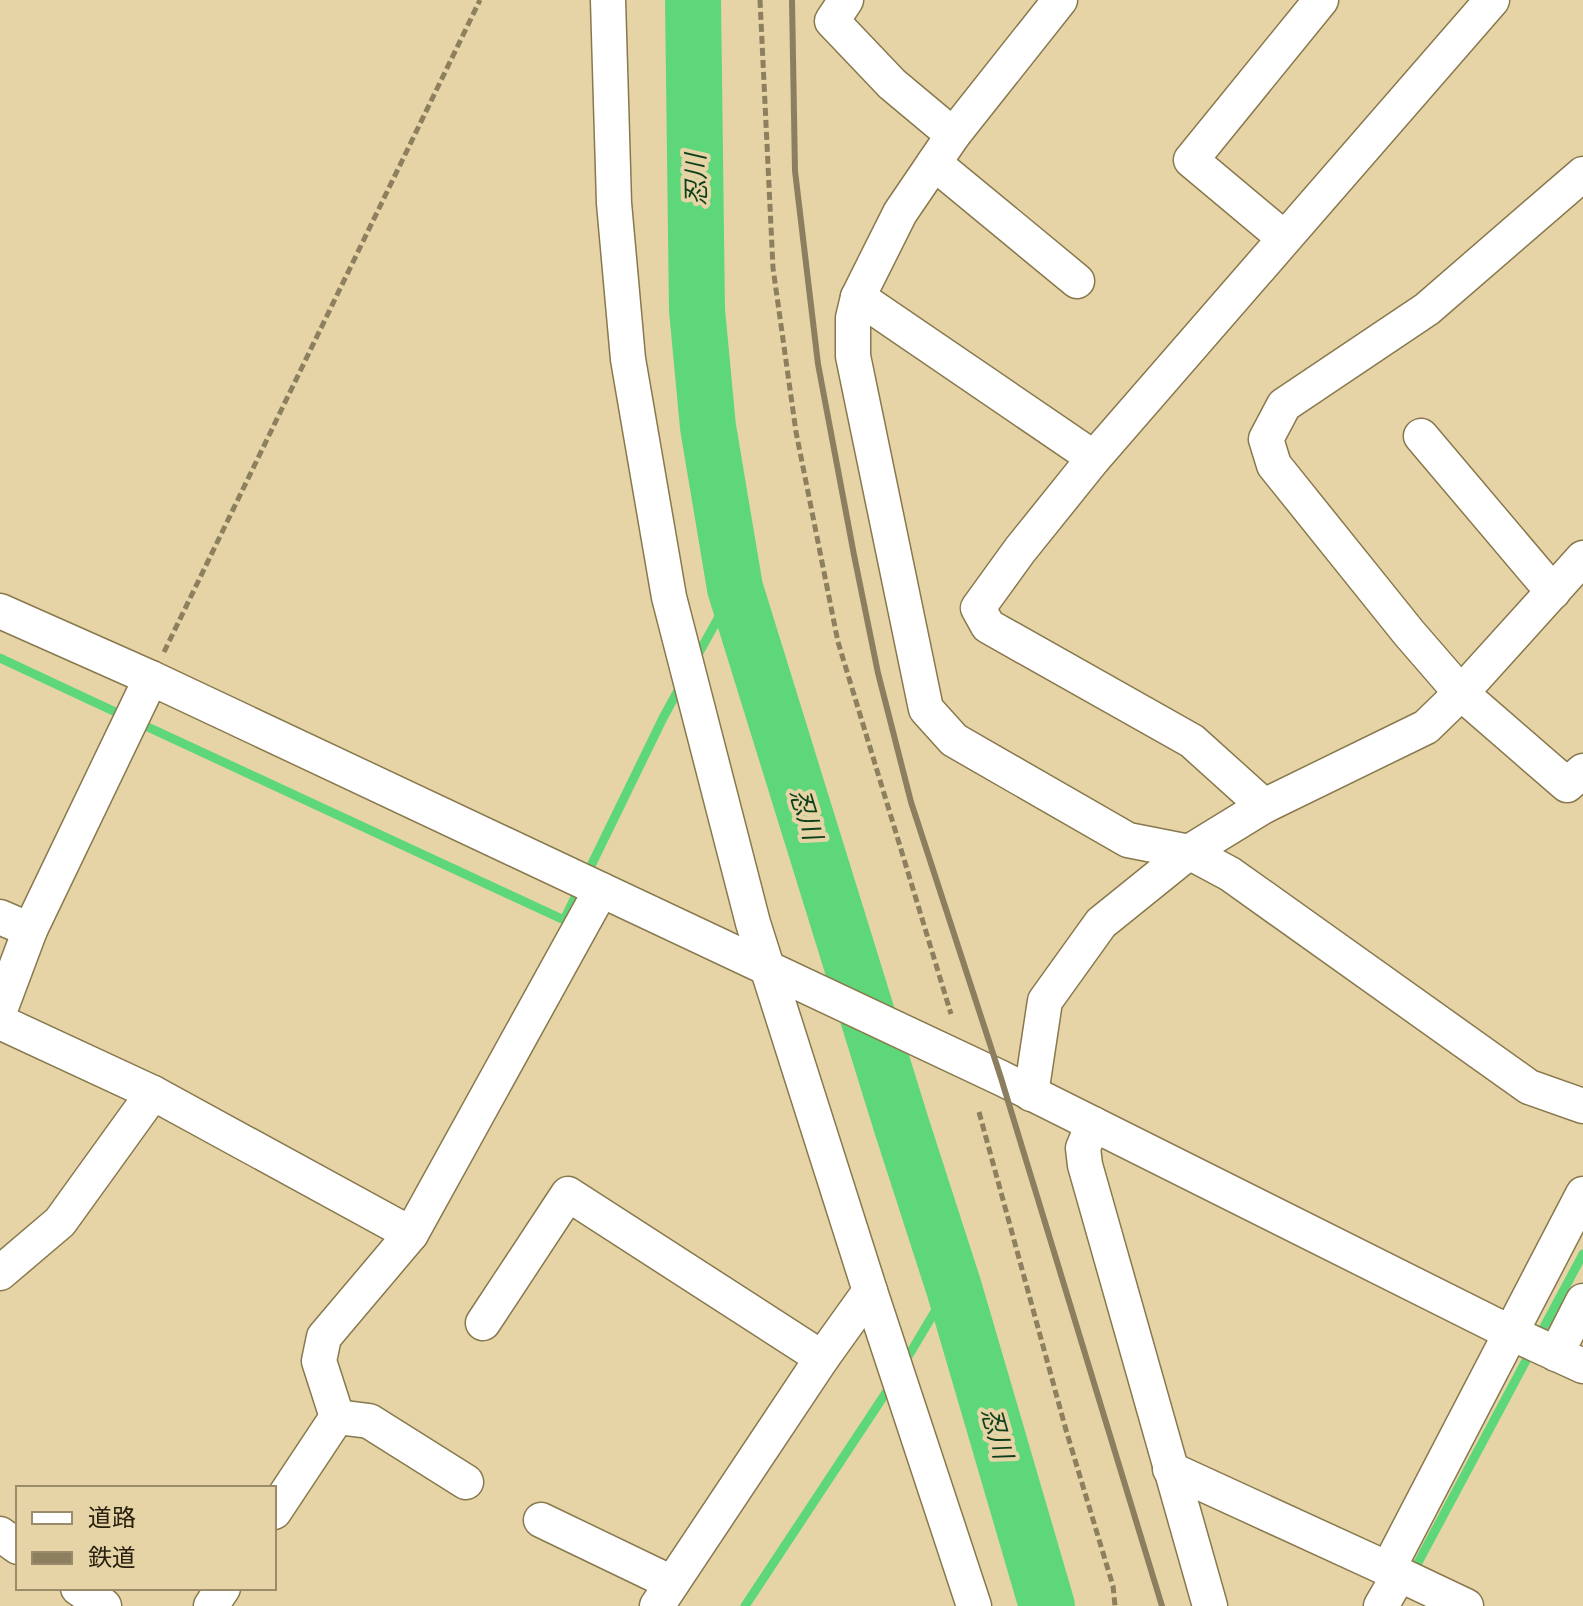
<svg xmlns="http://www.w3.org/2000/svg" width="1583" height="1606" font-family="'Varela Round','Noto Sans JP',sans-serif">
  <rect width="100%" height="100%" fill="#e6d4a6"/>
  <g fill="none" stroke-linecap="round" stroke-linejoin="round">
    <g stroke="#5ed77a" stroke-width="9">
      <polyline points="0,658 124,716"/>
      <polyline points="696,658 735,588"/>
      <polyline points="137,722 564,920 579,889"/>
      <polyline points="586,876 663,718 681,685"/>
      <polyline points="903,1365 934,1313 954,1288"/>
      <polyline points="1413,1572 1583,1254"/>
      <polyline points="745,1606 891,1385"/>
    </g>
    <polyline stroke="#5ed77a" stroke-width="56" points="693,0 697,310 708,427 735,588 902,1127 954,1288 1047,1606"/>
    <g stroke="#88784d" stroke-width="37">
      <g id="minor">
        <polyline points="608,0 614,203 628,359 669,597 753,923 870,1291 822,1358 657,1606"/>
        <polyline points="846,0 832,21 892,84 953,135"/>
        <polyline points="1060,0 953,135 900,213 858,297 853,318 853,356 926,709 954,740 1128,840 1189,852 1230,874 1529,1087 1583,1106"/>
        <polyline points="934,163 1077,281"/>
        <polyline points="1583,174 1427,309 1284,405 1266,439 1274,465 1409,633 1461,693 1567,785 1583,771"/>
        <polyline points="1284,238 1191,160 1321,0"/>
        <polyline points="858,297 1094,458"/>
        <polyline points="1421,436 1553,592"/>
        <polyline points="0,611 151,678 1001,1078 1511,1333 1583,1366"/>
        <polyline points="1264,806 1192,741 988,626 978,608 1020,550 1094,458 1492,0"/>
        <polyline points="0,917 30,930"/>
        <polyline points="0,1010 30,930 151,678"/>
        <polyline points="0,1022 153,1093 60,1222 0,1273"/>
        <polyline points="153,1093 411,1234 601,890"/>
        <polyline points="1031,1094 1045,1001 1101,923 1189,852 1264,806 1426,727 1461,693 1583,558"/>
        <polyline points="1093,1124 1083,1148 1085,1165 1210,1606"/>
        <polyline points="870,1291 974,1606"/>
        <polyline points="483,1323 568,1194 822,1358"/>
        <polyline points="1556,1354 1583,1301"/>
        <polyline points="337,1417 369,1421 466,1482"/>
        <polyline points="1170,1469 1388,1569"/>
        <polyline points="274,1512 337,1417 319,1361 324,1337 411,1234"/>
        <polyline points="541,1520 672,1583"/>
        <polyline points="0,1534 18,1547"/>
        <polyline points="78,1588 104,1606"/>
        <polyline points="211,1606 223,1588"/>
        <polyline points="1381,1606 1399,1575"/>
        <polyline points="1466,1606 1388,1569 1583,1194"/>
      </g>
    </g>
    <g stroke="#8c805f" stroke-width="5" stroke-dasharray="8 4" stroke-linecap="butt">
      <polyline points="760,0 773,268 796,432 838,642 951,1014"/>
      <polyline points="164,652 480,0"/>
      <polyline points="979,1112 1066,1430 1113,1586 1115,1606"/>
    </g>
    <use href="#minor" stroke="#fff" stroke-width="34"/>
    <polyline stroke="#8c7f5f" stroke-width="6" points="792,0 795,171 818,364 854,555 878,673 911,802 1001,1078 1162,1606"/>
  </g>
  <g text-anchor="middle" stroke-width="8" stroke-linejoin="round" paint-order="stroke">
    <g font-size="26" font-style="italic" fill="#0e3f1b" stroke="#e6d4a6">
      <text transform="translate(696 180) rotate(-91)" y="9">忍川</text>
      <text transform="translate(806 814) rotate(73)" y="9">忍川</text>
      <text transform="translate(997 1433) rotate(74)" y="9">忍川</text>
    </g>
  </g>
  <rect x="16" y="1486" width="260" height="104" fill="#e6d4a6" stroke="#9a8c6a" stroke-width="2"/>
  <rect x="32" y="1512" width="40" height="12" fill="#ffffff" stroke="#9a8c6a" stroke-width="2"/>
  <text x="88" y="1526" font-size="24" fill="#28210f">道路</text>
  <rect x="32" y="1552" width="40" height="12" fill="#8c7f5f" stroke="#9a8c6a" stroke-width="2"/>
  <text x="88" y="1566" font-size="24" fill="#28210f">鉄道</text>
</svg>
